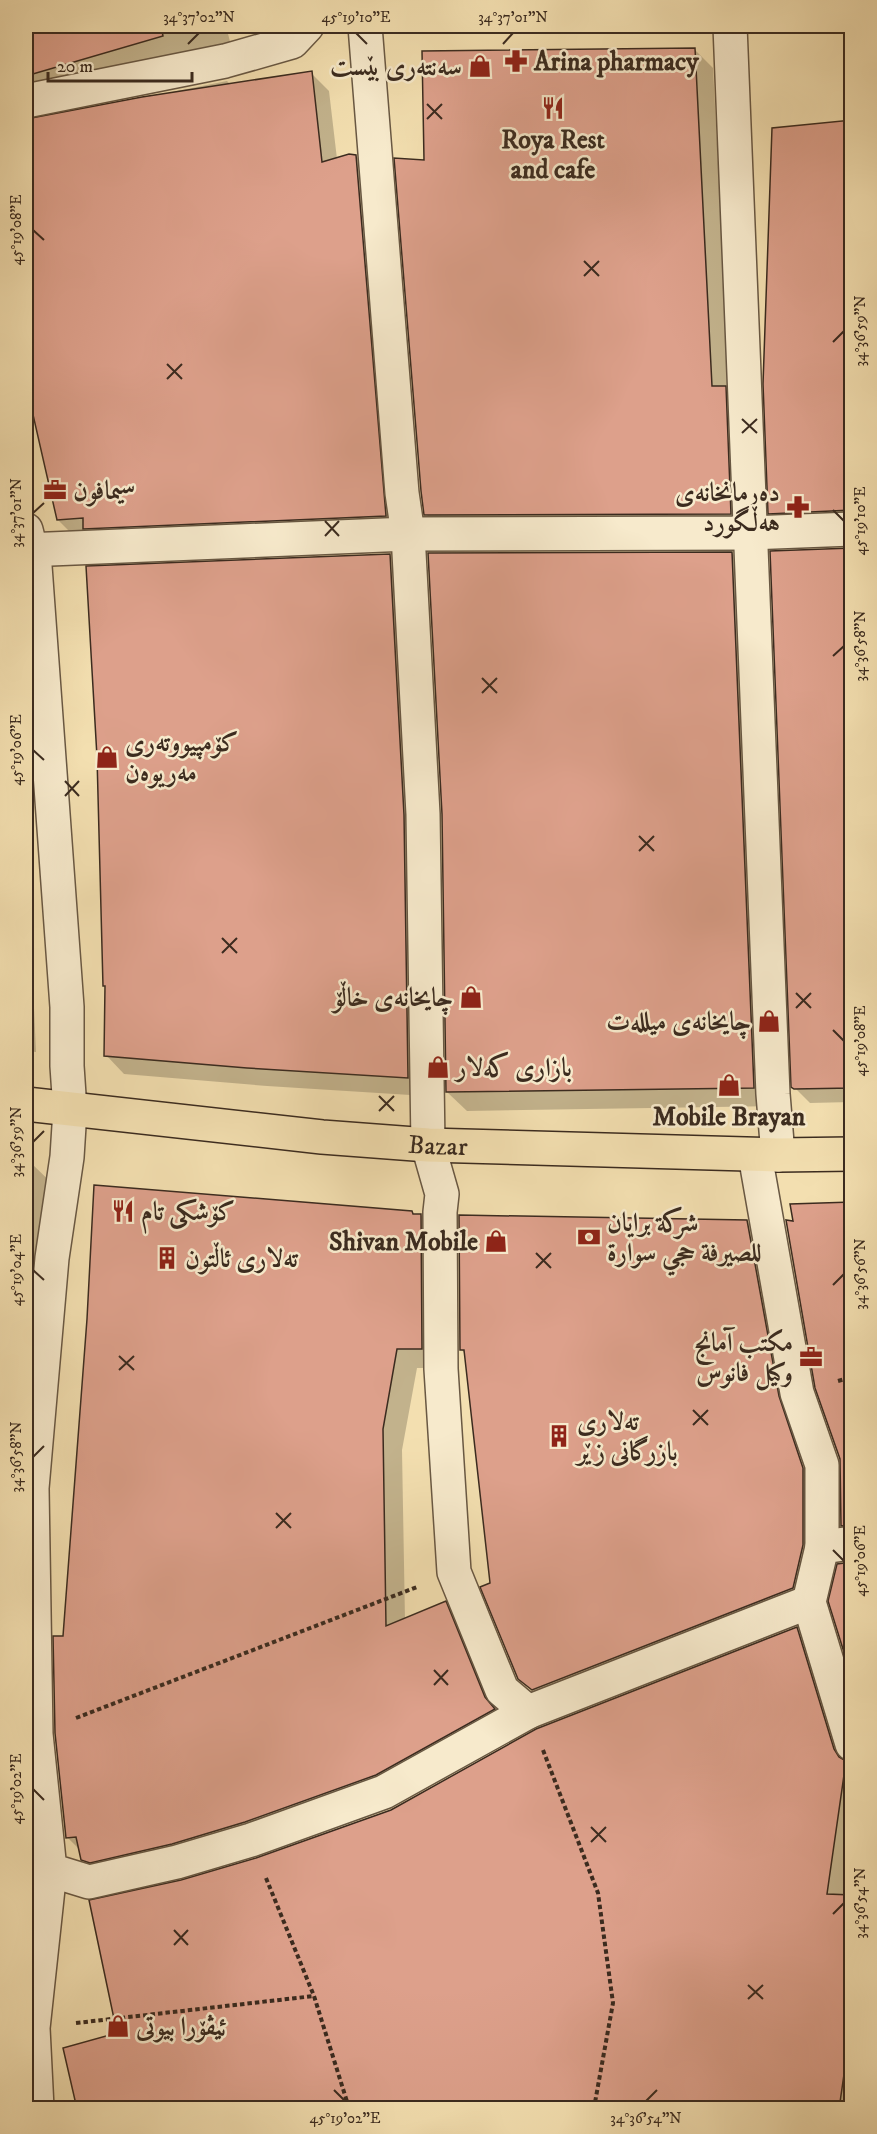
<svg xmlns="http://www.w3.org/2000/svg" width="877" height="2134" font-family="'IM FELL DW Pica',Amiri,serif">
  <rect width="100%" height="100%" fill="#f3dfb0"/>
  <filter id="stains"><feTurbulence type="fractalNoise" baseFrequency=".00333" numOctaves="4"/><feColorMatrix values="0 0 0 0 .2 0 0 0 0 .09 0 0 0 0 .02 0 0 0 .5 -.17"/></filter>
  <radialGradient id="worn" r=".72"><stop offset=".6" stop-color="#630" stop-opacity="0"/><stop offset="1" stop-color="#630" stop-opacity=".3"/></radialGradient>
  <g fill="#0003">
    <polygon points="26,26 226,26 235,61 26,113 26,120"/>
    <polygon points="694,49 713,68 730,392 749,533 445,533 426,514 425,162"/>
    <polygon points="311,73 329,91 337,159 356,156 374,174 404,534 76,538 58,520 26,378 26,121 227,81 231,85"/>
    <polygon points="852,122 852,525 785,528 770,513"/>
    <polygon points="852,549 852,1102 810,1103 793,1086"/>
    <polygon points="732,553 751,572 772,1106 467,1111 447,1092"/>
    <polygon points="390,555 408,574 426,1096 267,1086 124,1074 106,1055 107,988"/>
    <polygon points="26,831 36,1052 26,1051"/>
    <polygon points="26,1163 32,1164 59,1190 43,1273 26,1333"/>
    <polygon points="412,1212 415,1215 421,1215 440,1235 441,1368 417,1368 402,1450 405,1620 445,1603 465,1623 504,1718 265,1841 102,1879 82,1859 81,1851 67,1837"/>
    <polygon points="747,1221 769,1243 825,1491 815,1610 541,1700 519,1678 491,1584 465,1354 461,1349"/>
    <polygon points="797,1629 811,1643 848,1766 852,1769 852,1835 843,1896 852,1897 852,2108 766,2108 119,2034 182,1882 257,1859 391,1811"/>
    <polygon points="26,1771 54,1868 26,1872"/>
  </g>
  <g fill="#dda08b" stroke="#3b2b1f" stroke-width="1.5">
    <polygon points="26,26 161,26 163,36 26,76"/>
    <polygon points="695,48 712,386 726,386 731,514 424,515 421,491 394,158 424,160 422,51"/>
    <polygon points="312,71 322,162 349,154 356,155 386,516 83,529 83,518 57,520 26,384 26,119 142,97"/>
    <polygon points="852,120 852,510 768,514 763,384 772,128"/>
    <polygon points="852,548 852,1088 794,1089 791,1087 770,551"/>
    <polygon points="732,552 754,1088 446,1092 442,814 428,553"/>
    <polygon points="390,554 404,815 408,1078 247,1068 104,1056 105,986 103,986 97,757 86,566"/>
    <polygon points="94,1185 412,1211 413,1214 421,1214 422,1349 397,1349 383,1429 386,1626 446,1601 485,1697 495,1709 376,1775 245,1822 172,1844 90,1863 81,1860 76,1837 66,1838 55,1733 53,1636 63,1636 87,1319"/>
    <polygon points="852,1202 852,1525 841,1526 840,1459 815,1388 786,1220 793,1221 790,1204"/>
    <polygon points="459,1215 747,1220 779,1396 803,1468 803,1545 793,1588 532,1690 518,1679 480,1587 490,1583 464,1350 460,1350"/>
    <polygon points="852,1562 852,1678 828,1601 837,1564"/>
    <polygon points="797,1627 834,1749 839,1757 846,1761 827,1894 852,1895 852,2019 839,2109 77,2109 63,2048 117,2033 89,1900 181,1880 256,1858 391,1810 536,1729"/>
  </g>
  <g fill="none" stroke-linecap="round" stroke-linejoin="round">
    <g stroke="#695843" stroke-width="28">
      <polyline id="service" points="26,1871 50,1870"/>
    </g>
    <g stroke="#695843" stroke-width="36">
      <g id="pedestrian">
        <polyline points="70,1110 67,1157 52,1258 32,1488 36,1734 50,1870 89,1882 177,1862 251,1840 384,1792 528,1712 502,1690 454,1572 441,1369 440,1212 442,1194 428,1145"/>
        <polyline points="755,1155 797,1393 822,1465 822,1547"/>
        <polyline points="528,1712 809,1602"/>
      </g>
    </g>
    <g stroke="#695843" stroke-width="36">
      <g id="minor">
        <polyline points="365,26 402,493 408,534 423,814 428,1145"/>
        <polyline points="730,26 773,1094 778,1155"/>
        <polyline points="26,101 225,61 292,42 307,26"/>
        <polyline points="26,530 35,566 67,1007 67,1066 70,1110"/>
        <polyline points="26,550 408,534 750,533 852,529"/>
        <polyline points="852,1543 822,1547 809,1602 852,1744"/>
        <polyline points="37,2108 33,2028 50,1870"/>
      </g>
    </g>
    <g stroke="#3b2b1f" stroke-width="36">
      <g id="primary">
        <path id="s1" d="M 26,1104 L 322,1137 L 428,1145 L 778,1155 L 852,1154"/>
      </g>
    </g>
    <g stroke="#3b2b1f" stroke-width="4" stroke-dasharray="4.5 3" stroke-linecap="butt">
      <polyline points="838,1381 852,1377"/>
      <polyline points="76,1718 417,1587"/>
      <polyline points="543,1750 598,1893 613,2003 594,2108"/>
      <polyline points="266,1878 314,1996 349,2108"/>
      <polyline points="76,2023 314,1996"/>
    </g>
    <use href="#service" stroke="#f7eacc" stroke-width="26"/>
    <use href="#pedestrian" stroke="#f7eacc" stroke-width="33"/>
    <use href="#minor" stroke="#f7eacc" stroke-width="33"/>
    <use href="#primary" stroke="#f3dfb0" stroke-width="33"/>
  </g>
  <path fill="none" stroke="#3b2b1f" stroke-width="2" d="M 356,33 L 367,44M 188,44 L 199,33M 503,44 L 513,33M 427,104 L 442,119M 427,119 L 442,104M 33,230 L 44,240M 584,261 L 599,276M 584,276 L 599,261M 833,342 L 844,331M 167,364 L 182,379M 167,379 L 182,364M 742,419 L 757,433M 742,433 L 757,419M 833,510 L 844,521M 33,513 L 44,503M 325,521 L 339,536M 325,536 L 339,521M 833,656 L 844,646M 482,678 L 497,693M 482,693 L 497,678M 33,750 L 44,760M 65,781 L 79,796M 65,796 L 79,781M 639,836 L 654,851M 639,851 L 654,836M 222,938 L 237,953M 222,953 L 237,938M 796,993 L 811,1008M 796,1008 L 811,993M 833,1030 L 844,1041M 379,1096 L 394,1111M 379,1111 L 394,1096M 33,1142 L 44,1131M 536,1253 L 551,1268M 536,1268 L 551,1253M 33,1270 L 44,1280M 833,1285 L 844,1274M 119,1356 L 134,1370M 119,1370 L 134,1356M 693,1410 L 708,1425M 693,1425 L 708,1410M 33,1457 L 44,1446M 276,1513 L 291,1528M 276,1528 L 291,1513M 833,1550 L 844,1561M 434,1670 L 448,1685M 434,1685 L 448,1670M 33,1789 L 44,1800M 591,1827 L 606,1842M 591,1842 L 606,1827M 833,1914 L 844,1903M 174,1930 L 188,1945M 174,1945 L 188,1930M 748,1985 L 763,1999M 748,1999 L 763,1985M 334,2090 L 345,2101M 646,2101 L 657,2090"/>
  <defs>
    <g id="pharmacy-bare" transform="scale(1.8)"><path d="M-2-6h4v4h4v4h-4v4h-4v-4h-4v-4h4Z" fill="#8f2418" stroke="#f7eacc" stroke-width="2.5" paint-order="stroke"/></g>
    <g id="shop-bare" transform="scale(1.8)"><path d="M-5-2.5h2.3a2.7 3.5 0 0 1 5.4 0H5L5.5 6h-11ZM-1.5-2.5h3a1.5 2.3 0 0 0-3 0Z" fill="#8f2418" stroke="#f7eacc" stroke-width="2.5" paint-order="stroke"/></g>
    <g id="restaurant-bare" transform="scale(1.8)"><path d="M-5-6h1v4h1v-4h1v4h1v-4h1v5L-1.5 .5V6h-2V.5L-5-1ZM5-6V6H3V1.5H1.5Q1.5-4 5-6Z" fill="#8f2418" stroke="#f7eacc" stroke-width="2.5" paint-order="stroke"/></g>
    <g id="office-bare" transform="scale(1.8)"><path d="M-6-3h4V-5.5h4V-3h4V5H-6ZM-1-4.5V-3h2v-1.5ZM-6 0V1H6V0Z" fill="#8f2418" stroke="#f7eacc" stroke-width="2.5" paint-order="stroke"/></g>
    <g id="bank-bare" transform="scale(1.8)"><path d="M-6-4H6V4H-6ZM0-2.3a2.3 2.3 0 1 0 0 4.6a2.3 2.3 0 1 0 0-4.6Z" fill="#8f2418" stroke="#f7eacc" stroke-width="2.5" paint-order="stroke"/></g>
    <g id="building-bare" transform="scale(1.8)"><path d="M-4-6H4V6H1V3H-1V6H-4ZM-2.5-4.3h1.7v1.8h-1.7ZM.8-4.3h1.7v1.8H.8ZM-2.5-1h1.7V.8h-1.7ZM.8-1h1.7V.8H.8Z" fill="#8f2418" stroke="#f7eacc" stroke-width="2.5" paint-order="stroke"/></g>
  </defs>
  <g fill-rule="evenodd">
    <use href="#pharmacy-bare" x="516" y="61"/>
    <use href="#shop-bare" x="480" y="66"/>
    <use href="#restaurant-bare" x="553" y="108"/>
    <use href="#office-bare" x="55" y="490"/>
    <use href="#pharmacy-bare" x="798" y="507"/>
    <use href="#shop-bare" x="107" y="757"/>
    <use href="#shop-bare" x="471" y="997"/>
    <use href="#shop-bare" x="769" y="1021"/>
    <use href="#shop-bare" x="438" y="1067"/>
    <use href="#shop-bare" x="729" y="1085"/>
    <use href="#restaurant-bare" x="123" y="1211"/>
    <use href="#bank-bare" x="589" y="1237"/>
    <use href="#shop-bare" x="496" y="1241"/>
    <use href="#building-bare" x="167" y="1258"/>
    <use href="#office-bare" x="811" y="1357"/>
    <use href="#building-bare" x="559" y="1436"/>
    <use href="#shop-bare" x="118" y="2026"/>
  </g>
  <g text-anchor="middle" stroke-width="5" stroke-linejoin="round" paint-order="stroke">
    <g font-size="26" font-weight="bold" fill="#3b2b1f" stroke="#f7eacc" text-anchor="start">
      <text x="534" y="70">Arina pharmacy</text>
      <text x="462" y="75" text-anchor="end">سەنتەری بێست</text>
      <text x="553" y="148" text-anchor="middle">Roya Rest<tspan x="553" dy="30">and cafe</tspan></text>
      <text x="73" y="499">سيمافون</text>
      <text x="780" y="501" text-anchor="end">دەرمانخانەی<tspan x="780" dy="30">هەڵگورد</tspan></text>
      <text x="125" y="751">کۆمپیووتەری<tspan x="125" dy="30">مەریوەن</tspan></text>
      <text x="453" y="1006" text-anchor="end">چایخانەی خاڵۆ</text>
      <text x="751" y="1030" text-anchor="end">چایخانەی میللەت</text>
      <text x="456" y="1076">بازاری کەلار</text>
      <text x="729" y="1125" text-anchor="middle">Mobile Brayan</text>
      <text x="141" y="1220">کۆشکی تام</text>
      <text x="607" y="1231">شركة برايان<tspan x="607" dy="30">للصيرفة حجي سوارة</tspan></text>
      <text x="478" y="1250" text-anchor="end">Shivan Mobile</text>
      <text x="185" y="1267">تەلاری ئاڵتون</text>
      <text x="793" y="1351" text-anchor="end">مكتب آمانج<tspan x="793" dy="30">وكيل فانوس</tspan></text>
      <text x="577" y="1430">تەلاری<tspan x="577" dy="30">بازرگانی زێر</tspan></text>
      <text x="136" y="2035">ئیڤۆرا بیوتی</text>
    </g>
    <g font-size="26" fill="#3b2b1f" stroke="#f7eacc">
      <text dy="9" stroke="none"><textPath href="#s1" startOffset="414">Bazar</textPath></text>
    </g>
  </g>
  <rect width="877" height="2134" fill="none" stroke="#f3dfb0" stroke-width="66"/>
  <path d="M48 72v9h144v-9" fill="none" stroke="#3b2b1f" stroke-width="3"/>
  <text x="57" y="72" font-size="18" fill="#3b2b1f" stroke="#f7eacc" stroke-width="4.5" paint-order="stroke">20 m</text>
  <rect x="33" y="33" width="811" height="2068" fill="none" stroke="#3b2b1f" stroke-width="2"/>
  <g font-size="15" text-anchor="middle" fill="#3b2b1f">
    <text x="199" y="22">34°37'02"N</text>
    <text x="356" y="22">45°19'10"E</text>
    <text x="513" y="22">34°37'01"N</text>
    <text transform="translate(16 230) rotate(-90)" y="5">45°19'08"E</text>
    <text transform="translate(860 331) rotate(-90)" y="5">34°36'59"N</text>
    <text transform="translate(16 513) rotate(-90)" y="5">34°37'01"N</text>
    <text transform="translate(860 521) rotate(-90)" y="5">45°19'10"E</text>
    <text transform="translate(860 646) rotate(-90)" y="5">34°36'58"N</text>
    <text transform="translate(16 750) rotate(-90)" y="5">45°19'06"E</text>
    <text transform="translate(860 1041) rotate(-90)" y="5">45°19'08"E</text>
    <text transform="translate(16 1142) rotate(-90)" y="5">34°36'59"N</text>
    <text transform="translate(16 1270) rotate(-90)" y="5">45°19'04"E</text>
    <text transform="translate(860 1274) rotate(-90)" y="5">34°36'56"N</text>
    <text transform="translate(16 1457) rotate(-90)" y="5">34°36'58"N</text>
    <text transform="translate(860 1561) rotate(-90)" y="5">45°19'06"E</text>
    <text transform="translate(16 1789) rotate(-90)" y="5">45°19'02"E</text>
    <text transform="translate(860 1903) rotate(-90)" y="5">34°36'54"N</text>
    <text x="345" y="2123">45°19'02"E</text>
    <text x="646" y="2123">34°36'54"N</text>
  </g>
  <rect width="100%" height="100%" filter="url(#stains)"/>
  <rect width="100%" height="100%" fill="url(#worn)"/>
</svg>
